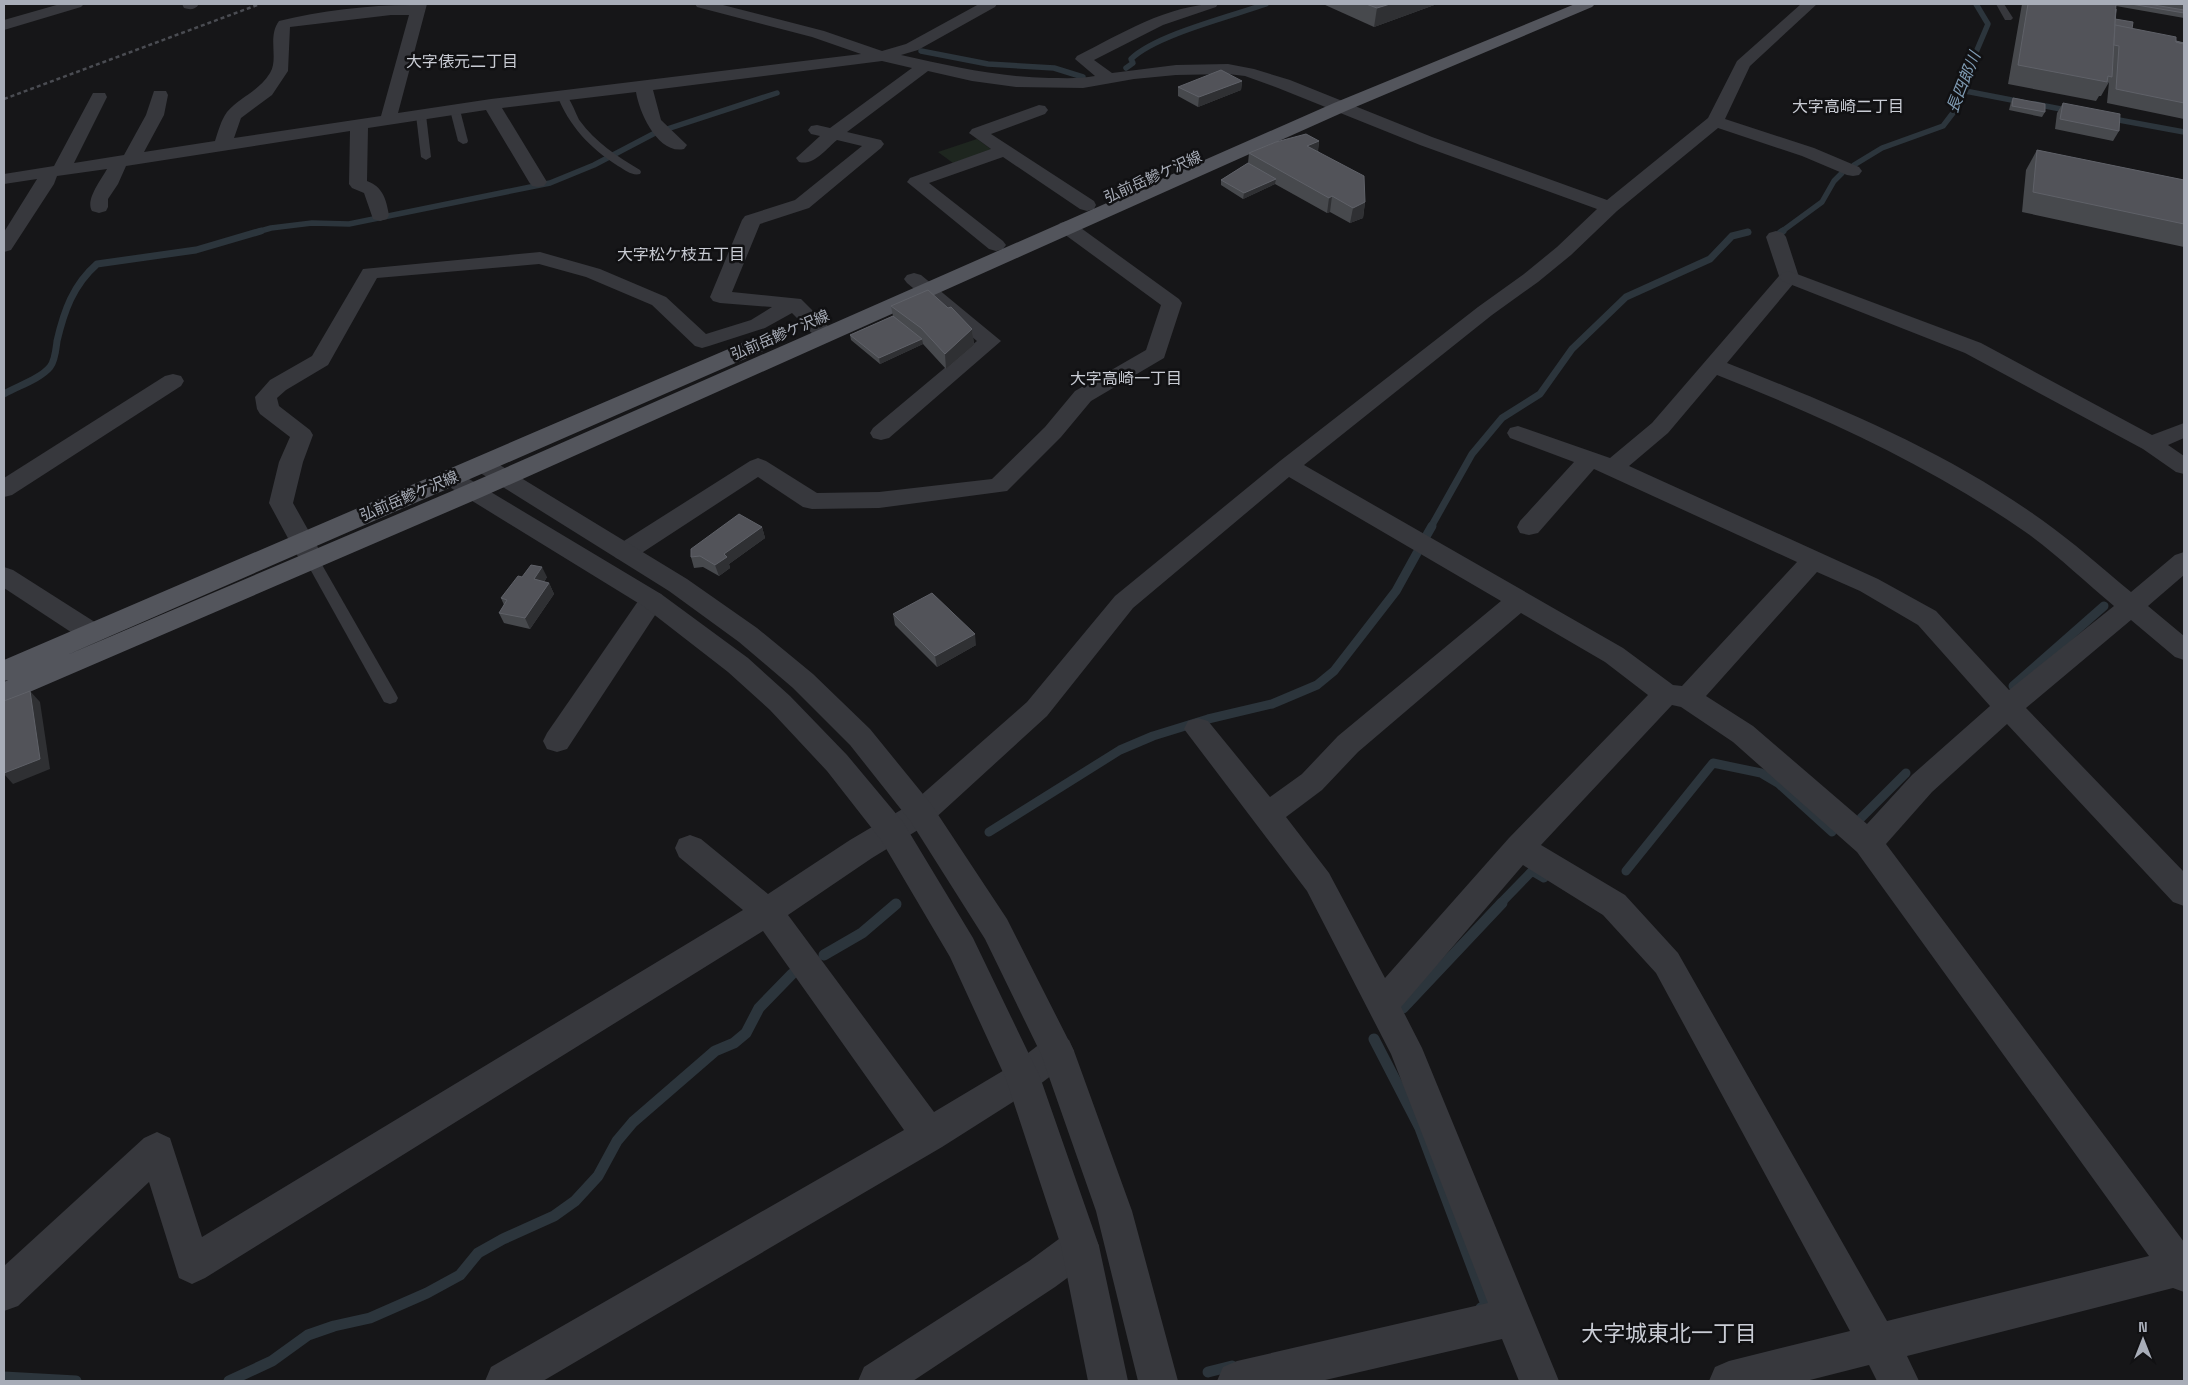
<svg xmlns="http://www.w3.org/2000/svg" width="2188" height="1385" font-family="'Space Grotesk','Noto Sans JP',sans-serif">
  <rect width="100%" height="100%" fill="#161618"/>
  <polygon fill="#1e261f" points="977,139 992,150 953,163 938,152"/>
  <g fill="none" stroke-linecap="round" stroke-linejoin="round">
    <g stroke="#2c353c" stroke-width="5.5">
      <polyline points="921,51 988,64 1054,68 1083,77"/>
      <path d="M 1126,68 L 1133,63 L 1131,59 C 1155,35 1232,16 1266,4"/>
      <polyline points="1960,90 2022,102"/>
      <polyline points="2035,104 2071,111"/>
      <polyline points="2108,118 2184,132"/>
      <polyline points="1854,165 1882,148 1943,126 1956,109 1960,90 1988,24 1976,4"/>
      <polyline points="257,232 271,228 312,223 349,224 550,183 594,165 655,133 777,93"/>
      <polyline points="1781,232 1822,202 1834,181 1842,173"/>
    </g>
    <g stroke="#2c353c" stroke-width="7">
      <polyline points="1780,233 1783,231"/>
      <path d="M 4,394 C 18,386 40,379 50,367 C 55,361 56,349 57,341 C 64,311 73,285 97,264 L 196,250 L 261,231"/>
      <polyline points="1431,527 1472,454 1502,418 1540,394 1572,349 1626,297 1710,259 1732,236 1748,232"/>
    </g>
    <g stroke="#2c353c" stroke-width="9">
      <polyline points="1424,540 1432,526"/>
      <polyline points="2013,686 2104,606"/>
      <polyline points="1861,818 1906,773"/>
      <polyline points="989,832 1120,750 1153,736 1208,719 1272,704 1317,685 1334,671 1396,591 1417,553"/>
      <polyline points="1626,871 1713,763 1761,773 1778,783 1832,832"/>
      <polyline points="1500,904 1532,871 1544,878"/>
    </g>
    <g stroke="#2c353c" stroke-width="11">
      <polyline points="824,955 862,933 896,904"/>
      <polyline points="1403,1008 1502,903"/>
      <polyline points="1374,1039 1420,1128 1487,1307 1481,1308"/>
      <polyline points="1208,1372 1232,1366"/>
      <polyline points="4,1377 76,1381"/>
      <polyline points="229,1381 272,1361 308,1335 334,1326 370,1318 427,1293 460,1275 478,1253 503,1239 554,1216 575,1201 598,1176 617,1141 633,1122 715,1051 734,1043 746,1033 759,1008 792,974"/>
    </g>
    <g fill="#37383d" fill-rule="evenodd">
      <polygon points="1996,4 2004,4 2013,18 2011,20 2005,20"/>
      <path d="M 562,92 C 570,95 575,113 580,121 C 595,142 617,156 640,170 L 641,172 L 640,174 C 632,176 625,170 618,166 C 590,148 569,126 557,95 Z"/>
      <polygon points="455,107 460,110 468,141 467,143 463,144 458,141 450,110"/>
      <polygon points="421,112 426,115 431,157 426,160 421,157 416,115"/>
      <polygon points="312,555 317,556 396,694 398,698 396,702 390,704 384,702 305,560 307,556"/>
    </g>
    <g fill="#37383d" fill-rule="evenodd">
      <polygon points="60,4 84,4 81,7 4,30 4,20"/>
      <path d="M 182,4 L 199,4 C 195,10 190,10 184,8 Z"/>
      <path d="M 412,4 L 427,4 L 398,113 L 491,99 L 861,54 L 812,37 L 697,7 L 695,4 L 719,4 L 824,31 L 882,51 L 906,44 L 979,4 L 997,4 L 995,7 L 918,50 L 901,55 C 950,66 998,77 1049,78 C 1064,78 1080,79 1095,76 L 1075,59 L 1077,56 C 1121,34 1168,4 1218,4 L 1216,7 L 1163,25 L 1094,60 L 1112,73 L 1176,65 L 1228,64 L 1254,69 L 1290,80 L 1432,137 L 1607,200 L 1708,118 L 1737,61 L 1801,4 L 1817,4 L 1750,66 L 1725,119 L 1814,148 L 1859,167 L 1862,171 L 1859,175 L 1853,176 L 1847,175 L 1802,156 L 1718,128 L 1617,211 L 1571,255 L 1538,282 L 1492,315 L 1304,465 L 1623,648 L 1673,685 L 1682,686 L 1797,562 L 1594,469 L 1538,533 L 1529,535 L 1520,533 L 1517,527 L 1520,521 L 1574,462 L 1510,438 L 1507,433 L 1510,428 L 1518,426 L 1610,458 L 1652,423 L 1779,276 L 1766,237 L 1769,233 L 1776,231 L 1783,233 L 1786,237 L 1799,277 L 1727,363 C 1836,406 1946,451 2042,520 C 2073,542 2102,568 2131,592 L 2175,555 L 2184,552 L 2184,575 L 2148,606 L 2184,636 L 2184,660 L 2175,657 L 2131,620 L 2026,708 L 2184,872 L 2184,906 L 2173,902 L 2007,724 L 1932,792 L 1886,844 L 2184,1242 L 2184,1292 L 2173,1288 L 1907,1356 L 1919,1381 L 1877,1381 L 1869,1365 L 1806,1381 L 1709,1381 L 1715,1367 L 1729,1361 L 1850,1331 L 1656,973 L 1603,915 L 1523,865 L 1401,1007 L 1422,1048 L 1559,1381 L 1519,1381 L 1502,1339 L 1321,1381 L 1217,1381 L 1223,1367 L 1237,1361 L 1488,1303 L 1391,1054 L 1307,891 L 1184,729 L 1188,721 L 1198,718 L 1208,721 L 1270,797 L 1302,774 L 1338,736 L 1501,601 L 1289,477 L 1133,608 L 1047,716 L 931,822 L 872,858 L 788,915 L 934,1112 L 1011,1066 L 1045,1040 L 1057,1035 L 1069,1040 L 1074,1051 L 1069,1062 L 1035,1088 L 942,1147 L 543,1381 L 485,1381 L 491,1367 L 904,1130 L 763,931 L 205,1278 L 192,1284 L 179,1278 L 149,1182 L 18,1306 L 4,1311 L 4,1266 L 144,1138 L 157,1132 L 170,1138 L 202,1237 L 743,910 L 679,857 L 675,848 L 679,839 L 690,835 L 701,839 L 768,894 L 850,840 L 911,804 L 1027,702 L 1115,596 L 1280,461 L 1478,307 L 1524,274 L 1557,247 L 1597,209 L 1420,145 L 1278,88 L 1245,76 L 1228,74 L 1176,75 L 1134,79 L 1083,88 L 1016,87 L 972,81 L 928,71 L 847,132 L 881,140 L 884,144 L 881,148 L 809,208 L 760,224 L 732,292 L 801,299 L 836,334 L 832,338 C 815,343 804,324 792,313 L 765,328 L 709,346 L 702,348 L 695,346 L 652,305 L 586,277 L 539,264 L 377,278 L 328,365 L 286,390 L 277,398 L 279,406 L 310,430 L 313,435 L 303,462 L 293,503 L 325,560 L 321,566 L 312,569 L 303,566 L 269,503 L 279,462 L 290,437 L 260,414 L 257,409 L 255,397 L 270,380 L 312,356 L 363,269 L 540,252 L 600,269 L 666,297 L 706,334 L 751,320 L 772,307 L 720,303 L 713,301 L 710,297 L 742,220 L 745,216 L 795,200 L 862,146 L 837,140 C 826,149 814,166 799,162 L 796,158 L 820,136 L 811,134 L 808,130 L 811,126 L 817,125 L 830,128 L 912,68 L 882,61 L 653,90 L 661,120 L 687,145 L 684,149 C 658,155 639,112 636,92 L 502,108 L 547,182 L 544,186 L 538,187 L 532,186 L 529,182 L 486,110 L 368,128 L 367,181 C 383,187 386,199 389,215 L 387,219 L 380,221 L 373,219 L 364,193 L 352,188 L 349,184 L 350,131 L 126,166 L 118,184 L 108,199 L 108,207 L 106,211 L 99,213 L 92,211 C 85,200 101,180 107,169 L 57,176 L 54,184 L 11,250 L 4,252 L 4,232 L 37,179 L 4,184 L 4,174 L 54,166 L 93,93 L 105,93 L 107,97 L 74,163 L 124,155 L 146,115 L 154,91 L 166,91 L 168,95 L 164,115 L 144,152 L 215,141 C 218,132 221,120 227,112 C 240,97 258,92 270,73 C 279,59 267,37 279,21 C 319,11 369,5 411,5 ZM 391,15 L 409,15 L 381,116 L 234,138 L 241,118 L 272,95 L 288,71 L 290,27 ZM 1717,375 C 1825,418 1927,464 2024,531 C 2055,553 2084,581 2114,606 L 2009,690 L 1936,611 L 1878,579 L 1629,466 L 1668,433 ZM 1817,572 L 1860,591 L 1918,625 L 1990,706 L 1912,775 L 1867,824 L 1753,726 L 1706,696 ZM 1521,613 L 1605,662 L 1648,695 L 1509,838 L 1385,978 L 1329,873 L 1286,817 L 1322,790 L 1358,752 ZM 1672,705 L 1681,707 L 1733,742 L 1857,852 L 2149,1256 L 1887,1321 L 1678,953 L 1625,895 L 1541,845 Z"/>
      <polygon points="1039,105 1045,106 1048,110 1045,114 991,134 1094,201 1096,205 1094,209 1087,211 1080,209 1003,157 929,183 1003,241 1006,245 1003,249 996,251 989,249 907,182 910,178 991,149 969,133 972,129"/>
      <polygon points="1067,221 1074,223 1179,299 1182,303 1164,358 1091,401 1061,437 1007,491 879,508 812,509 803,507 758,477 634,558 625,561 616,558 613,552 616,546 750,461 758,458 766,461 817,493 879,492 992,479 1045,427 1075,391 1146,350 1161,305 1060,231 1057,227 1060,223"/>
      <polygon points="914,273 921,275 1001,341 889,438 881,440 873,438 870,433 873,428 977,341 907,283 904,279 907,275"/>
      <polygon points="173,374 181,376 184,381 181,386 12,495 4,497 4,478 165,376"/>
      <polygon points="4,567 13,570 101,626 105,633 101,640 92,643 83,640 4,588"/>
      <polygon points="652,591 661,594 665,600 567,749 557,752 547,749 543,741 547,733 643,594"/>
      <polygon points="1080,1227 1093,1233 1099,1246 1093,1259 1055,1287 913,1381 858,1381 864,1367 1029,1261 1067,1233"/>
    </g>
    <g fill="#37383d" fill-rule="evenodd">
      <polygon points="1789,271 1981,343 2152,435 2184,423 2184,438 2168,445 2184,456 2184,474 2176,472 2143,449 1965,353 1782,281 1779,277 1782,273"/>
      <polygon points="482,456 490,459 687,579 757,628 813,674 870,729 931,804 1007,919 1074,1051 1132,1211 1178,1381 1138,1381 1096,1211 1041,1054 985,939 911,822 850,745 793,688 739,642 669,591 474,469 470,464 474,459"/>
      <polygon points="451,470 459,473 661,594 748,658 790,696 847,755 903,822 973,938 1040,1077 1099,1246 1128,1381 1088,1381 1061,1246 1006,1079 950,957 881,840 827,771 770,710 728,672 643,606 443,483 439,478 443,473"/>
    </g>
    <polygon fill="#53555c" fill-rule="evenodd" points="1575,4 1595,4 1592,7 1346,111 482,497 4,703 4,682 8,680 4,681 4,660 747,341 755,340 763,341 766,346 763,351 67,655 466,485 1334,103"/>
    <polyline stroke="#4a4c52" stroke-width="2.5" stroke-dasharray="4 3" stroke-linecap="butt" points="4,99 260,4"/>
  </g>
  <g fill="#47494d">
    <polygon points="1323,4 1437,4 1374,27"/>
    <polygon points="2022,4 2184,4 2184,18 2116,6 2115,19 2132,29 2184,43 2184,119 2107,103 2109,82 2101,96 2099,96 2096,101 2008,84"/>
    <polygon points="1242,81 1241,90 1198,107 1178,96 1178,87"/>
    <polygon points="2013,98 2045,112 2042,117 2009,110 2011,102"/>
    <polygon points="2063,103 2119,131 2113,141 2055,129 2057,113"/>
    <polygon points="1319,141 1318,151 1365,202 1363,218 1350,223 1330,212 1327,213 1275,184 1243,199 1221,185 1221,180 1248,163 1249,153"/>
    <polygon points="2037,150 2184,180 2184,247 2022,212 2026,170"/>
    <polygon points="891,306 948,308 972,329 974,345 946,369 923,344 880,364 851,340 850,335 893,316"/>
    <polygon points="762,527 765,538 729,564 730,568 719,576 703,567 694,568 691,557"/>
    <polygon points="522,577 547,577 544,582 549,583 554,594 530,629 504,623 499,613 504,605 501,598"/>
    <polygon points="893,614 976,645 937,667 895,625"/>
  </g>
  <g fill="#2f3033">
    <polygon points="1390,4 1437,4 1374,27 1377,8"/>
    <polygon points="1242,81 1241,90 1198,107 1199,97"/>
    <polygon points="1319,141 1317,156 1307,146"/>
    <polygon points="1276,179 1275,184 1243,199 1244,193"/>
    <polygon points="1332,196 1330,212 1327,213 1329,198"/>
    <polygon points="1365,202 1363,218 1350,223 1353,208"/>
    <polygon points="972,329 974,345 946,369 945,354"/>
    <polygon points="922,339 923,344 880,364 879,358"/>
    <polygon points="762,527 765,538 729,564 730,568 719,576 715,565 724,554"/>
    <polygon points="542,567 547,577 539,590 534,579"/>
    <polygon points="549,583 554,594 530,629 525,618"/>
    <polygon points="975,634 976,645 937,667 935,656"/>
    <polygon points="30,691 40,702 50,769 13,784 4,774 4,773"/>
  </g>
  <g fill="#525359" stroke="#5f6168">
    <polygon points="1366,4 1390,4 1377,8"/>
    <polygon points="2028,4 2116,4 2112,77 2108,76 2107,82 2018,65"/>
    <polygon points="2131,4 2148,4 2184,10 2184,13"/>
    <polygon points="2116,9 2115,19 2133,22 2132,29 2115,25"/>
    <polygon points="2115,25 2176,37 2176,42 2184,44 2184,103 2116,89 2119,46 2114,45"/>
    <polygon points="2176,41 2184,43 2184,44 2176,42"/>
    <polygon points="1221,70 1242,81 1199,97 1178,87"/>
    <polygon points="2013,98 2045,104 2045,112 2012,106"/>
    <polygon points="2063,103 2120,114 2119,131 2060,119"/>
    <polygon points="1306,134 1319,141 1307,146 1364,176 1365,202 1353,208 1332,196 1329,198 1249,153 1276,142"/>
    <polygon points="2037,150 2184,180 2184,224 2033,192"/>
    <polygon points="1248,163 1276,179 1244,193 1221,180"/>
    <polygon points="928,290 948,308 951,307 972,329 945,354 921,328 891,306"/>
    <polygon points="893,316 922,339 879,358 850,335"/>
    <polygon points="739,514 762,527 724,554 727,557 715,565 700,556 691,557 691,549"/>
    <polygon points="531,565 542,567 534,579 549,583 525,618 499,613 507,600 501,598 518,576 522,577"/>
    <polygon points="932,593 975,634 935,656 893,614"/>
    <polygon points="30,691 40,759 4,773 4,701"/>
  </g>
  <g text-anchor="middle" stroke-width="5" stroke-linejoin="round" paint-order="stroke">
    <g font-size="15" fill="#a8adb8" stroke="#111113">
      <text transform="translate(1153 177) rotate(-24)" y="5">弘前岳鰺ケ沢線</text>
      <text transform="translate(780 335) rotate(-23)" y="5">弘前岳鰺ケ沢線</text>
      <text transform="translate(409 496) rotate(-23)" y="5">弘前岳鰺ケ沢線</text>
    </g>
    <g font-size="16" fill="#c9ccd4" stroke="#111113">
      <text x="462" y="67">大字俵元二丁目</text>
      <text x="1848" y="112">大字高崎二丁目</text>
      <text x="681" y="260">大字松ケ枝五丁目</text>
      <text x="1126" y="384">大字高崎一丁目</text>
    </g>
    <g font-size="16" font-style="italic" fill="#7f9bb3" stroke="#111113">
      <text transform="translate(1963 82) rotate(-68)" y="6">長四郎川</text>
    </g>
    <g font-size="22" fill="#c9ccd4" stroke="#111113">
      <text x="1669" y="1341">大字城東北一丁目</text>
    </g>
  </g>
  <rect width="2188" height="1385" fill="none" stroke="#a8adb8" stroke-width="10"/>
  <g transform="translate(2143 1340)" stroke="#111113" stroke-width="4" paint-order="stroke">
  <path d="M0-4L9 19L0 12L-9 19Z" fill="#a8adb8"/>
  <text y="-8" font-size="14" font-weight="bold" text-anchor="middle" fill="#a8adb8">N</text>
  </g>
</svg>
